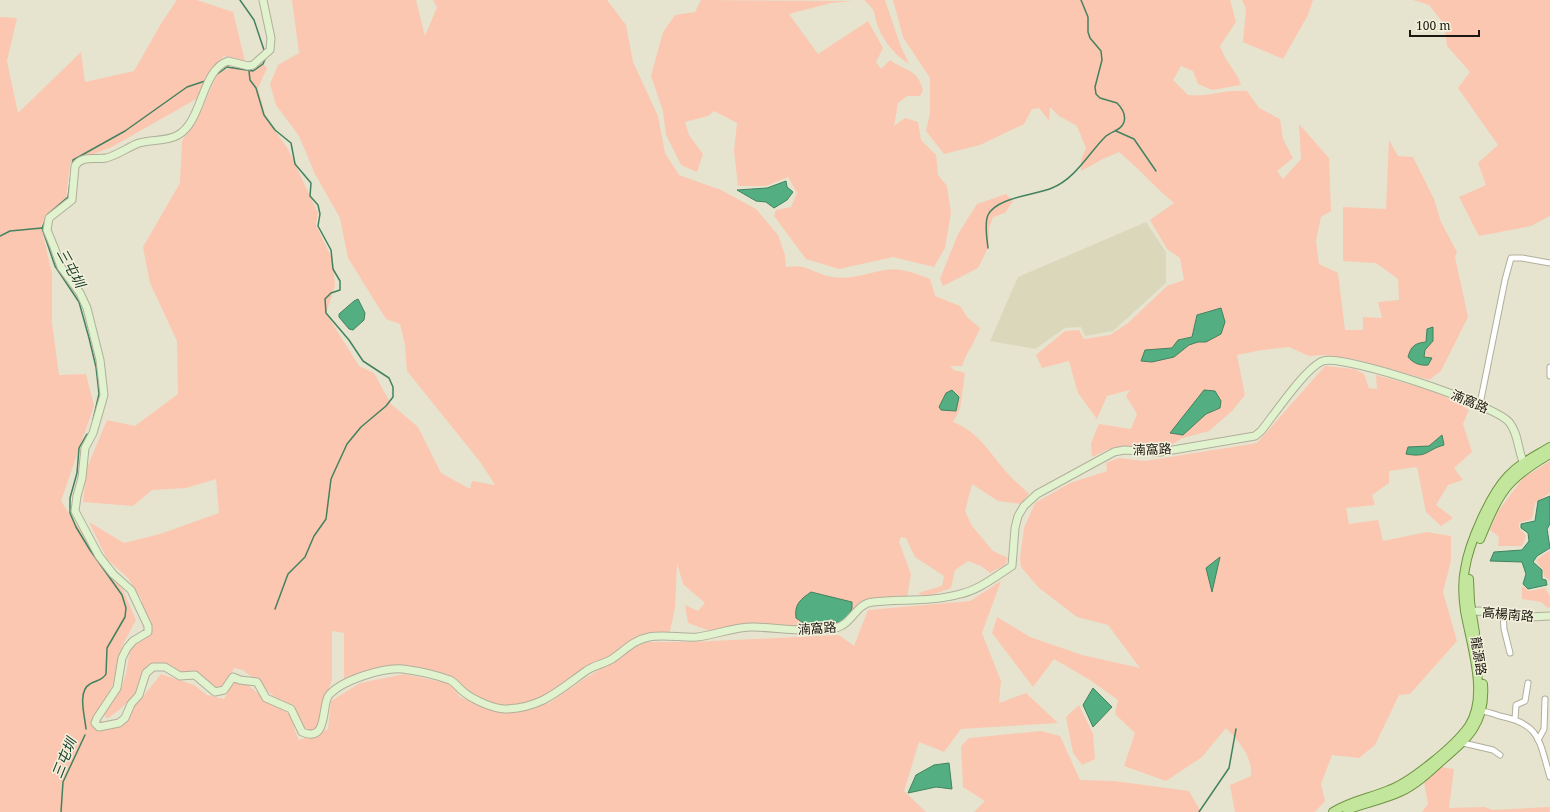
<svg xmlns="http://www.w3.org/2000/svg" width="1550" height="812" font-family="'Noto Serif','Noto Sans TC',serif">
  <rect width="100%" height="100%" fill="#e6e4cf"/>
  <polygon fill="#dbd7bb" points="1146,222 1166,252 1166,283 1113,331 1085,336 1081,327 1065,328 1035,349 990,341 1018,277"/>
  <g fill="#fbc7b1">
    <polygon points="177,0 197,0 233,12 245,61 224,56 208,74 198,98 112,147 70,163 66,198 41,225 52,274 52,323 59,375 86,374 94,406 61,501 103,565 123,590 136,620 122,646 116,677 98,718 108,726 137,704 161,674 194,685 207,695 224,699 237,676 270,703 291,711 295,731 299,740 328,729 331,701 360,683 404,674 451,684 460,697 502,713 549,703 584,679 645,642 691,642 839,635 854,646 868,610 970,601 1001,581 982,633 1001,681 999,703 1026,693 1058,723 961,729 944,752 919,742 904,791 926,812 0,812 0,17 17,18 7,61 18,113 81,52 85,82 134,71 162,22"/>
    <path d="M 292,0 L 416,0 L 425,36 L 437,7 L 433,0 L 607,0 L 626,25 L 633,62 L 658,116 L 665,153 L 679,175 L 721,190 L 756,209 L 778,235 L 785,255 L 786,267 C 808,263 813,274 833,277 C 852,280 867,273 885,270 C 900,267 917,274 930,279 L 935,296 L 960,306 L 967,317 L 980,328 C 975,342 966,353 962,366 L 950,366 L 954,370 L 965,373 L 960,409 L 953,422 C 980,432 992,457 1011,477 C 1017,483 1023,488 1029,494 L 1021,504 L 998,501 L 972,484 L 965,511 L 972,526 L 993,551 L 1008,558 L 1005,565 L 990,573 L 981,566 L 968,561 L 955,570 L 951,588 L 926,597 L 918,593 L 942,586 L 944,576 L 915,557 L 906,538 L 901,537 L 899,542 L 911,574 L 907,598 L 879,598 L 859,603 L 844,623 L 834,626 L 713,632 L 688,623 L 685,605 L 698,611 L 705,603 L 683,584 L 677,563 L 675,608 L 669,635 L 640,637 L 611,657 L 543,698 L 506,707 L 494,705 L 470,695 L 455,679 L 402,668 L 344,683 L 344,633 L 332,631 L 332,680 L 326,697 L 320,724 L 315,731 L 303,730 L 295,706 L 277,699 L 243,670 L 234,668 L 227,684 L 215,691 C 197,677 176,672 154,668 C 140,690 130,703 108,718 L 105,717 L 104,713 L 120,691 L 126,674 L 130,650 L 143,632 L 142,600 L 128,578 L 107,559 L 89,522 L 124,543 L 160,534 L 219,513 L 216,479 L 186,488 L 152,490 L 133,506 L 83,502 L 87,468 L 107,420 L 135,426 L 178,394 L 177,341 L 150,283 L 143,247 L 180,183 L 182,141 L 202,109 L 217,74 L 231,67 L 253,71 L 262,63 L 267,68 L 258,88 L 266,118 L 288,149 L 318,213 L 316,225 L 333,261 L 335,286 L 326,313 L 359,366 L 374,373 L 391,404 L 418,427 L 441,473 L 470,489 L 472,481 L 495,485 L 481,463 L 407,371 L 405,345 L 400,324 L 386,319 L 348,258 L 340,218 L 315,174 L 299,136 L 276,105 L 270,84 L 278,65 L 299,53 Z"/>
    <path d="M 701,0 L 853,1 L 831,3 L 789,14 L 818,54 L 868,21 L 883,48 L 876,62 L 881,69 L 890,60 C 906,72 917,68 923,90 L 920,96 L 907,96 L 898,103 L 894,126 L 905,118 L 918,122 L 921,140 L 936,155 L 938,175 L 947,186 L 951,213 L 945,248 L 934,267 L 893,257 L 839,269 L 806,259 L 774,216 L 776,210 L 791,207 L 797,193 L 788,177 L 766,186 L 738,186 L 734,151 L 737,123 L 714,111 L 708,116 L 685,122 L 689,135 L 703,154 L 697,172 L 681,165 L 666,135 L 663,111 L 651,76 L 663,32 L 675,15 L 695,12 Z"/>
    <path d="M 864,0 L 885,0 L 901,47 L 909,64 C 896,56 885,43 879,29 C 872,13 879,13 864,0 Z"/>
    <path d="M 893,0 L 1230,0 L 1236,22 L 1220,46 C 1225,62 1235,68 1241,85 L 1212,90 L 1198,84 L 1193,71 L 1181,66 L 1173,80 L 1188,95 C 1209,97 1224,89 1247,91 L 1259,108 L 1280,119 L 1283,139 L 1293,158 L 1277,171 L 1283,179 L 1301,159 L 1299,124 L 1329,158 L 1331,211 L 1321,217 L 1316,241 L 1319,264 L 1338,273 L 1345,330 L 1363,330 L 1363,317 L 1382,318 L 1378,302 L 1399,300 L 1398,279 L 1376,263 L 1343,261 L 1343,207 L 1386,209 L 1389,140 L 1398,156 L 1413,157 L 1434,199 L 1441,222 L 1457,252 L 1455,257 L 1468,317 L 1441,371 L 1429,380 L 1354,359 L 1322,355 L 1309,356 L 1289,347 L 1262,350 L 1237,355 L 1245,395 L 1232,411 L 1209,431 L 1183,438 L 1171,445 L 1141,445 L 1109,449 L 1092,457 L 1091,443 L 1099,424 L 1131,429 L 1137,414 L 1126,396 L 1130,390 L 1107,396 L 1097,419 L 1078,393 L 1069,361 L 1042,368 L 1036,355 L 1065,331 L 1079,330 L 1084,339 L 1110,335 L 1128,323 L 1167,286 L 1184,280 L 1180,258 L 1167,249 L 1150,220 L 1174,203 C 1154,187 1139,168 1119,152 L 1103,159 L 1081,171 L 1081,160 L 1086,148 L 1077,126 L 1059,116 L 1050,107 L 1049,121 L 1039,108 L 1032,109 L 1024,124 L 980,145 L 944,154 L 926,131 L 930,114 L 930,78 L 903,37 Z"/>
    <polygon points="1242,0 1313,0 1308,15 1283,59 1243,42 1246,9"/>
    <polygon points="1413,0 1550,0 1550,216 1531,226 1479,236 1459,197 1486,185 1478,163 1498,145 1458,88 1470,72 1447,46 1444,24 1429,5"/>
    <polygon points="1006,194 1013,201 1005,213 993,217 989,229 988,248 978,268 943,286 940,279 958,234 977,204"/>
    <path d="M 1325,366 L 1354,369 L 1364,374 L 1369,388 L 1377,389 L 1376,375 C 1407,384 1442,391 1469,410 L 1463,424 L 1472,452 L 1454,468 L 1463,480 L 1448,485 L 1436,505 L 1453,518 L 1441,526 L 1426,512 L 1417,467 L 1389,471 L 1389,483 L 1372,495 L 1375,505 L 1346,508 L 1349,524 L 1378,520 L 1383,541 L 1427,532 L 1451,536 L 1451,561 L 1443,592 L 1457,641 L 1410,694 L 1399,695 L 1375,745 L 1359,758 L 1332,755 L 1321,784 L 1325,801 L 1315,812 L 1235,812 L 1230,785 L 1251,776 C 1252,755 1239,742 1226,728 L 1202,757 L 1166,781 L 1124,766 L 1135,733 L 1115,714 L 1118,700 L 1090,680 L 1054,659 L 1033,687 L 992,633 L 997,617 L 1030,637 L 1082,655 L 1140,668 L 1108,625 L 1077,617 L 1039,588 L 1021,567 L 1020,559 L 1024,528 L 1035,503 L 1070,483 L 1107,471 L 1106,463 L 1119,458 L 1145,461 L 1257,443 Z"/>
    <polygon points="1550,461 1550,493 1535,503 1532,519 1519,523 1519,528 1526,536 1522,546 1498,546 1499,537 1490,530 1499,510 1523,478"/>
    <polygon points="1550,550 1550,581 1544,576 1543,571 1536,560"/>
    <polygon points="1522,586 1529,591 1545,588 1550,596 1550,607 1548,608 1541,602 1522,599"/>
    <polygon points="1079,705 1093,734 1095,759 1082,765 1073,753 1066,717"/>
    <polygon points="1041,731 1060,736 1080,780 1114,781 1189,791 1201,812 974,812 985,801 963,787 961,746 969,738"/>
    <polygon points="1441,767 1454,769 1449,808 1484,807 1493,810 1549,807 1550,812 1422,812 1428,804 1424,782"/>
  </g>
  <g fill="#53af81" stroke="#42825f">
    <polygon points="786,181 787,187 793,192 787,200 774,208 766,202 756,201 737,190 767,188"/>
    <polygon points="358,299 365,313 364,320 353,330 349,329 339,317 339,314 354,301"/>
    <polygon points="1221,308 1225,322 1221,334 1206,342 1198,342 1189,345 1174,357 1152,362 1141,361 1145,350 1172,348 1178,340 1192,337 1197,315"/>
    <path d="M 1433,327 L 1433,341 L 1425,350 L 1424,357 L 1432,358 L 1428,365 C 1420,366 1413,363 1408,357 C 1411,346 1415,343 1426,342 L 1427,329 Z"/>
    <polygon points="952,390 959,397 956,411 941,410 939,407 946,393"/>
    <polygon points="1204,390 1215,391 1221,401 1220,408 1206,414 1183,435 1170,433"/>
    <path d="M 1442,435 L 1444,445 C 1426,450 1428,458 1406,454 L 1408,447 L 1429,446 Z"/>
    <polygon points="1550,496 1550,524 1547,529 1550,548 1537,556 1533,562 1542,570 1542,579 1546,580 1547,585 1528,589 1523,584 1526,574 1522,562 1490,561 1494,552 1522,550 1529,541 1528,533 1521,528 1521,524 1535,521 1538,501"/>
    <polygon points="1220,557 1212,592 1206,568"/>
    <path d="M 811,592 L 852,602 L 852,608 L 849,615 L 842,622 L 805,624 L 796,618 C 794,604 801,599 811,592 Z"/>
    <polygon points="1093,688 1112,707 1093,727 1083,705"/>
    <polygon points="949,763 952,789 936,787 908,793 916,775 934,765"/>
  </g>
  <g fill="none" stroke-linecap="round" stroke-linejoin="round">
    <g stroke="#42825f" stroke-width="1.5">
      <polyline points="240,0 254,20 264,50"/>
      <polyline points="249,71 250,80 256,88 264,115 275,130 291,143 295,164 311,183 310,196 318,205 320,214 318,226 331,250 333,269 340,281 340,290 331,293 325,299 326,313 349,340 363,361 389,378 393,387 393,397 386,406 361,427 347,444 331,479 326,519 314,536 305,557 288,574 275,609"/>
      <polyline points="216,75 227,67 253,71 263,64 266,57"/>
      <polyline points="1116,131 1134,139 1156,171"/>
      <polyline points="0,236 10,231 42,228"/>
      <path d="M 988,248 C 987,238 984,224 988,215 C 997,197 1036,195 1052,188 C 1075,179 1089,153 1105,137 C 1111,131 1121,131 1124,122 C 1126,115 1122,108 1117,103 L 1100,98 L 1096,94 L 1095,87 L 1102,60 L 1101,51 L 1090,38 L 1088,32 L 1088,17 L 1081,0"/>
      <polyline points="93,420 99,394 96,367 89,338 79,302 55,266 42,228 48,214 68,197 73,160 125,131 187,87 205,81"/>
      <path d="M 86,729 C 85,717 77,691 90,684 C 96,680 102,681 106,674 L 107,648 L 125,617 L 126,608 L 122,595 L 90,550 L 76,527 L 70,513 L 70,498 L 77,473 L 79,448 L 87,434"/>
      <polyline points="61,812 63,782 85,735"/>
      <polyline points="1199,812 1229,768 1236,729"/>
    </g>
    <g stroke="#b1af9b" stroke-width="7">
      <g id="street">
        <polyline points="1550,367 1550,376"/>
        <polyline points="1480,404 1505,280 1511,258 1522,258 1550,263"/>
        <polyline points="1503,614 1504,629 1510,653"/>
        <path d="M 1479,711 C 1486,711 1494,714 1500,716 C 1541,724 1539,741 1550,777"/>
        <polyline points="1515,719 1516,705 1525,701 1528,683"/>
        <polyline points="1538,740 1544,729 1545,699"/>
        <polyline points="1463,743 1493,750 1500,755"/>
      </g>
    </g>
    <g stroke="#b1af9b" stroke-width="9">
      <g id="secondary">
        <path d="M 263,0 L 271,38 L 270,50 L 253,65 L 248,66 L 228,61 C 201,70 203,121 178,135 C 166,142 152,139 139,143 C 128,147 118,155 106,158 C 94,160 82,155 75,166 L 72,200 L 49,218 L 47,230 L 54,247 L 61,267 L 80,293 L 87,308 L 100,360 L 104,395 L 93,433 L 85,448 L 82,478 L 77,496 L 75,511 L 99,556 L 113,574 L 131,590 L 148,626 L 148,632 L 133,641 L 127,648 L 122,658 L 117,688 L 97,718 L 95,723 L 99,727 L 119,723 L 125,718 L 131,704 L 139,695 L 146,673 L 153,667 L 165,667 L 180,676 L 195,675 L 215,692 L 224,690 L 233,677 L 240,680 L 257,682 L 266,698 L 291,709 L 302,732 C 329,744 321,704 329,695 C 342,680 384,667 403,669 C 418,671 436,675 450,680 C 456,683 459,689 465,693 C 474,700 494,709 505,709 C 542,708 559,690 586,671 C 594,665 604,664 612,659 C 624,651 633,640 649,637 C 664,634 681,638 697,637 C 716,635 735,626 755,627 C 781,628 809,633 835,628 C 852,625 856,603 873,602 C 902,599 932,602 960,594 C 979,590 996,576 1012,566 L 1015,528 L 1018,516 L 1024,506 L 1037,494 L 1114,452 L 1124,450 L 1161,452 L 1255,436 L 1261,431 C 1274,415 1306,367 1323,361 C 1345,354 1493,404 1509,422 C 1520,435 1517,454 1526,467"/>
        <polyline points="1466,612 1479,611 1529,617 1550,616"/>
      </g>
    </g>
    <g stroke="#6e9342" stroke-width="10">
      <g id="primary">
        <path d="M 1480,539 C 1500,492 1505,480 1550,454"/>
        <polyline points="1469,579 1470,602 1475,633"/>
        <path d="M 1347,810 C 1364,803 1383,800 1400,792 C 1415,785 1427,774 1439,763 C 1467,739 1486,724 1483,684"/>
        <path d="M 1333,812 C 1350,801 1370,798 1389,790 C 1411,782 1455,746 1469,726 C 1489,696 1471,645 1465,611 C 1463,597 1462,583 1465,569 C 1469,543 1490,495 1508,476 C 1520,463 1535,456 1550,447"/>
      </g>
    </g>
    <use href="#street" stroke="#fff" stroke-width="5"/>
    <use href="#secondary" stroke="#e1f2ce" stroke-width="7"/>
    <use href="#primary" stroke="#c3e69d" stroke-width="8"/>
  </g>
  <g text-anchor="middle" stroke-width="3" stroke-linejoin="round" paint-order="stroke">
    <g font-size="13" fill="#1a1911" stroke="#f4f1dc">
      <text transform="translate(1470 401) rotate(23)" y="5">湳窩路</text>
      <text transform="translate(1152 449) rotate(-2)" y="5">湳窩路</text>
      <text transform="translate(1508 614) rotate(5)" y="5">高楊南路</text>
      <text transform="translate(817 628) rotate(-4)" y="5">湳窩路</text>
      <text transform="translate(1479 656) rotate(81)" y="5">龍源路</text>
    </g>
    <g font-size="14" font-style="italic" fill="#19402d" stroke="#f4f1dc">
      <text transform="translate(71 268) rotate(61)" y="5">三屯圳</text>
      <text transform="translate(64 758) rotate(-68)" y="5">三屯圳</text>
    </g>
  </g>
  <path d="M1410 30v6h69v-6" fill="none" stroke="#1a1911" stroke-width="2"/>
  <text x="1416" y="30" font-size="12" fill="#1a1911" stroke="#f4f1dc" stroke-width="3" paint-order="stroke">100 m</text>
</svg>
